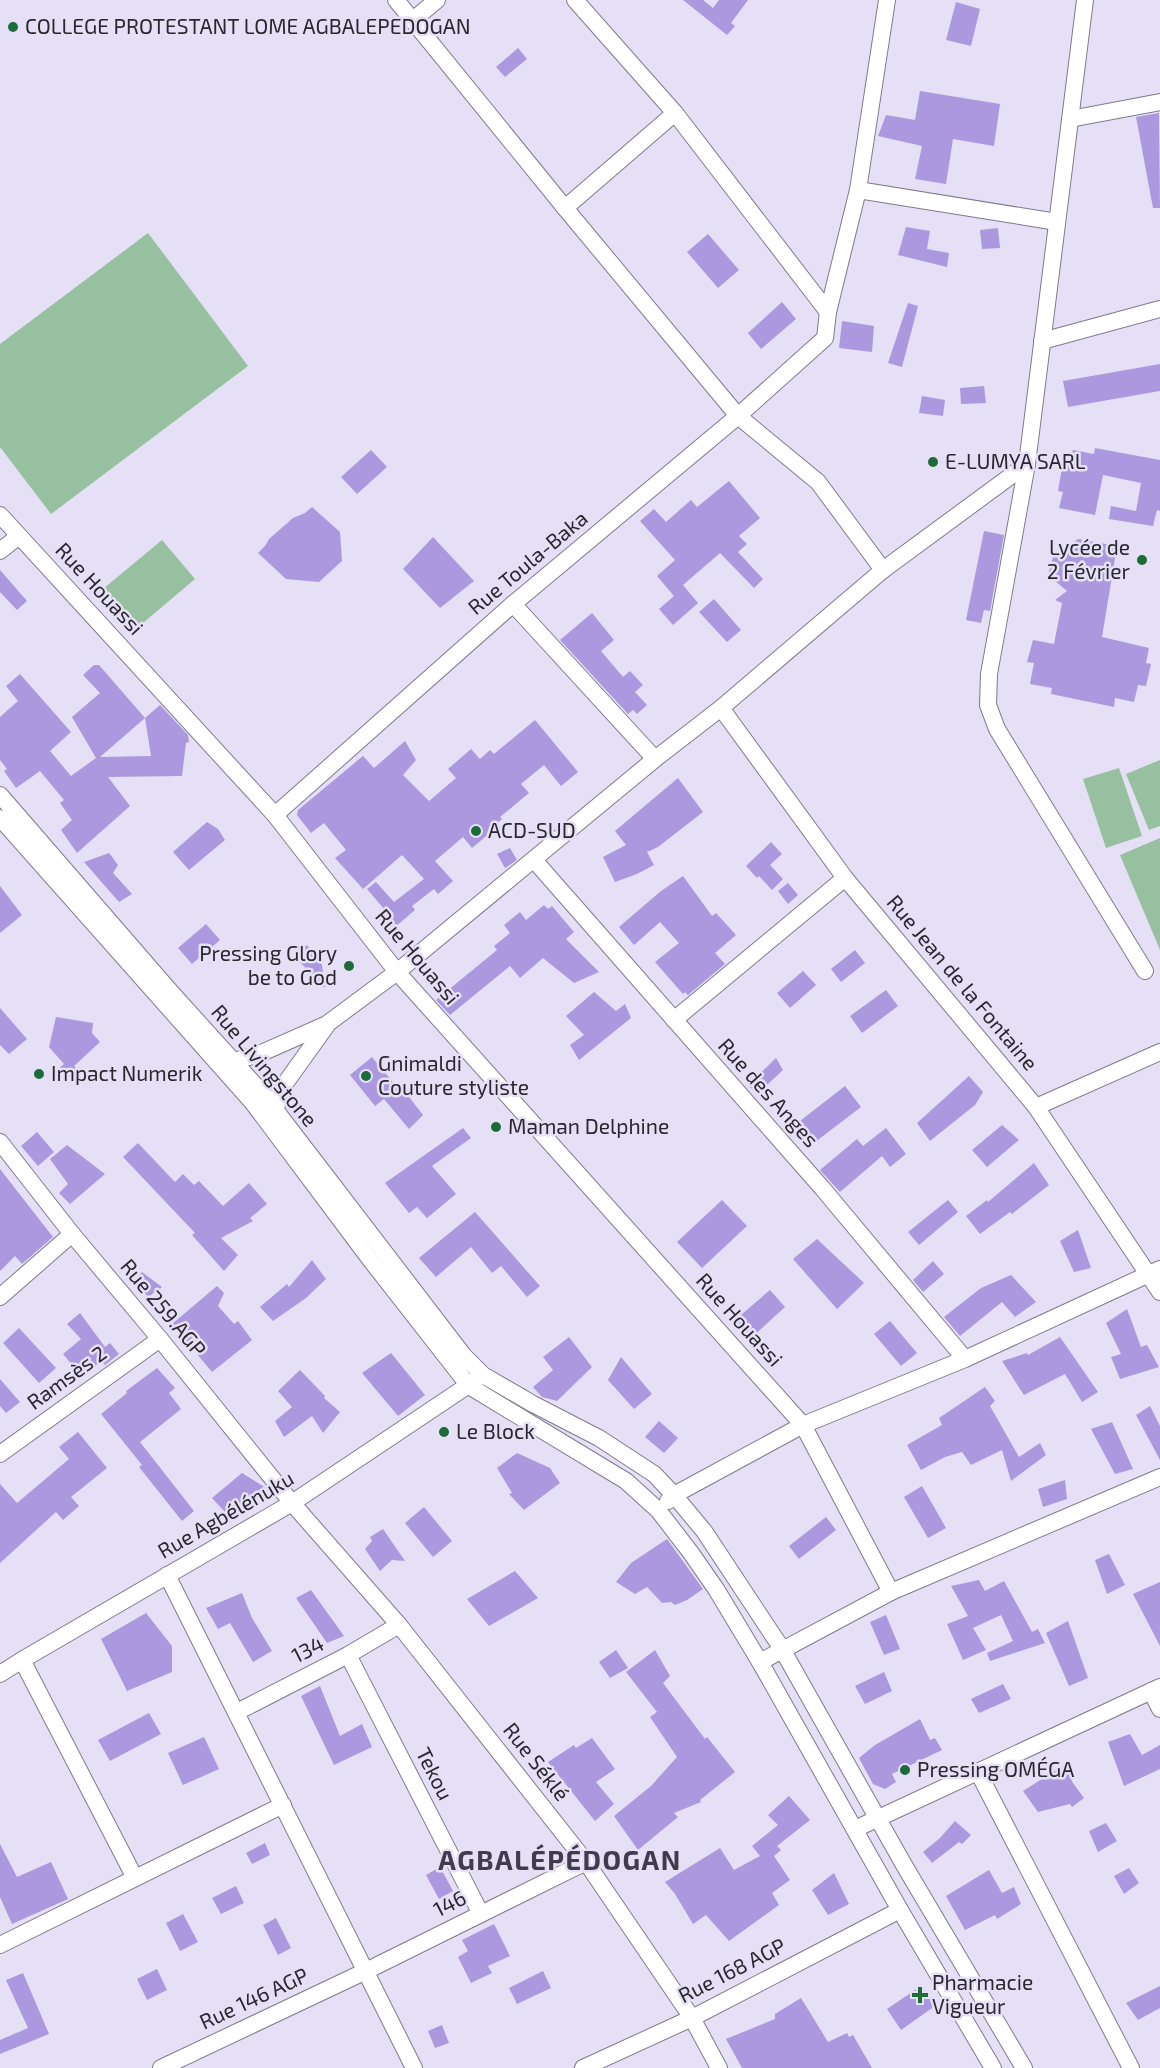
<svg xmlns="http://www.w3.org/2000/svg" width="1160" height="2068" font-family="'Exo 2',sans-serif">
  <rect width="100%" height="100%" fill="#e5e0f5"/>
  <g fill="#97c0a0">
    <polygon points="148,233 248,366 51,514 0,447 0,344"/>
    <polygon points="162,540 195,579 137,628 103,589"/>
    <polygon points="1160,760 1160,826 1149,830 1126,774"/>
    <polygon points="1119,768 1142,836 1106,848 1083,779"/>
    <polygon points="1160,838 1160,950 1120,855"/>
  </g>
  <g fill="#ac98de" fill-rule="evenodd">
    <polygon points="683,0 703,0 713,8 719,0 748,0 731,23 735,26 727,35"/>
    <polygon points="956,2 980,9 971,46 946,40"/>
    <polygon points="518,48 527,59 505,77 496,67"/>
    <polygon points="920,91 1000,104 994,146 953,139 946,184 915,179 922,146 878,136 886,115 915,120"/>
    <polygon points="1159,113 1160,208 1153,208 1136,117"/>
    <polygon points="906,227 930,231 927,249 949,253 947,267 898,255"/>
    <polygon points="998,228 1000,248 982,249 980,230"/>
    <polygon points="708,234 739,270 718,288 687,252"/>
    <polygon points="782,302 796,319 761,349 748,333"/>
    <polygon points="908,303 918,306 902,367 888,363"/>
    <polygon points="842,321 874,326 872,352 839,348"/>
    <polygon points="1160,364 1160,391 1068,407 1063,381"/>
    <polygon points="984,386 986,403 961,404 960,388"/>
    <polygon points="922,396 945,400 943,416 919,413"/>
    <polygon points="1095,448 1160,460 1160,511 1157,510 1153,526 1109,519 1111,506 1136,511 1141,483 1103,475 1095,515 1059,508 1063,492 1058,491 1062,468 1066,469 1073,450 1094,454"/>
    <polygon points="371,450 387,467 357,494 341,477"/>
    <polygon points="729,481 760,518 739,536 747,544 738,552 763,579 754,588 720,553 683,585 698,603 673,625 659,609 674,596 657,576 675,560 640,521 654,509 666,522 691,500 697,507"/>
    <polygon points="312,507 340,532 342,561 319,582 286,579 258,553 265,546 269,539 293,518 305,513"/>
    <polygon points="984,531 1004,535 990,611 984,610 981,623 966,620"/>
    <polygon points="433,537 474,581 440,608 403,569"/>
    <polygon points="1078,539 1117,546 1102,637 1149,648 1146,663 1151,664 1146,686 1138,685 1134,702 1115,698 1114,707 1051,694 1052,688 1030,684 1034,663 1027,662 1033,640 1054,644 1062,603 1055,600 1067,591 1048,575 1053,557"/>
    <polygon points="0,570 27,601 17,610 0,592"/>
    <polygon points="714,599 741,630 727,642 699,612"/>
    <polygon points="592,613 614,640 601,651 623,677 630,671 643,685 635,692 647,705 637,714 633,710 628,714 560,640"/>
    <path d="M 94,665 L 99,665 L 145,718 L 160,705 L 188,735 L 189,742 L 186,743 L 182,776 L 108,777 L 130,806 L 77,853 L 61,830 L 72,820 L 60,803 L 64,800 L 40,771 L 16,788 L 4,771 L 7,769 L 0,760 L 0,717 L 18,701 L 6,686 L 20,674 L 71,732 L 50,751 L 71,776 L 96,758 L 72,717 L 100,693 L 83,675 ZM 145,718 L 151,756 L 100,757 Z"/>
    <polygon points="535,720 578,772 561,786 544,765 521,784 529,793 500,817 502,819 489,830 491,832 472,848 463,837 435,861 453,881 438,894 434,889 412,906 415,910 388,933 379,924 381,922 377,917 385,910 367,889 376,882 394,902 424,879 402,855 363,889 335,858 346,850 324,823 311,833 297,815 298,810 363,756 374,768 405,741 416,760 403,775 429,801 456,778 448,769 471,749 480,759 490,750 494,754"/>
    <polygon points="678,778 703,812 658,847 647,852 654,865 637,874 615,882 603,857 626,845 615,831"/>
    <polygon points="207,822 218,829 225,840 189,870 173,852"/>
    <polygon points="771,842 782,854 770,865 783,879 772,890 759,876 757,878 746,866"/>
    <polygon points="510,848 517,860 505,868 497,854"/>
    <polygon points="109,853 118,865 113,873 132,894 119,902 84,862"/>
    <polygon points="683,876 712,916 716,913 736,935 715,953 725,964 688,995 685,992 683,994 655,962 679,943 660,922 634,945 619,927 661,891"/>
    <polygon points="788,883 798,895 788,904 778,891"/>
    <polygon points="0,886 22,915 0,933"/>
    <polygon points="544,905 548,909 552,906 574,932 566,939 599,972 574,983 543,958 520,978 510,966 450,1015 436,1000 497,950 494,946 510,933 504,925 520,912 526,920"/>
    <polygon points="206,924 220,940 192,964 178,948"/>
    <polygon points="307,945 322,965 325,988 295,957"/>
    <polygon points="855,950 865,963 841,982 831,969"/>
    <polygon points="803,971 816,985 790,1008 777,993"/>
    <polygon points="886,990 898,1006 862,1033 850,1016"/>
    <polygon points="594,992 616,1011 625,1004 631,1018 579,1060 570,1045 584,1035 566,1016"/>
    <polygon points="0,1008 27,1039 9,1054 0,1045"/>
    <polygon points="56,1017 93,1023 92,1033 100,1042 74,1066 80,1072 68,1083 57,1070 64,1064 49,1047"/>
    <polygon points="372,1057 396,1086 399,1084 423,1115 409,1129 384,1099 375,1106 350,1075"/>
    <polygon points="776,1058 783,1070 757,1094 748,1085"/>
    <polygon points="969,1076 983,1092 975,1105 930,1141 917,1123"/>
    <polygon points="845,1086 861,1107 806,1149 791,1128"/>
    <polygon points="1002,1125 1019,1140 987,1167 972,1150"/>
    <polygon points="463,1128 471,1138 432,1166 456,1194 427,1218 417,1207 409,1213 385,1183"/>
    <polygon points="886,1128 906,1154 890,1167 882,1156 840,1192 820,1170 857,1139 863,1146"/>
    <polygon points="37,1132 54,1152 38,1166 21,1146"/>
    <polygon points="138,1143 175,1182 183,1174 194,1185 199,1181 223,1206 249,1183 267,1204 250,1218 253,1221 221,1238 238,1255 224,1271 192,1235 195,1233 123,1157"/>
    <polygon points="67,1145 105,1174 70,1204 59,1193 68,1184 50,1159"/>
    <polygon points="1034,1163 1049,1185 1012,1214 1010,1212 980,1234 966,1216 987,1200 988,1202"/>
    <polygon points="0,1169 53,1237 22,1264 15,1256 0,1271"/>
    <polygon points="722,1200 747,1226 702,1268 677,1242"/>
    <polygon points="948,1200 958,1212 919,1245 908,1232"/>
    <polygon points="475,1212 540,1286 527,1297 501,1266 492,1273 471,1247 436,1277 419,1258"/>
    <polygon points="1078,1230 1091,1268 1074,1272 1060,1241"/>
    <polygon points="817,1239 864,1283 837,1309 793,1259"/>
    <polygon points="312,1260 326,1279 306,1298 273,1321 260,1307 287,1284 289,1287"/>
    <polygon points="933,1261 944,1274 923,1292 913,1280"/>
    <polygon points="142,1272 162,1287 148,1297 134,1280"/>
    <polygon points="1011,1275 1036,1302 1015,1317 1002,1302 960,1336 944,1317 981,1288"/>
    <polygon points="217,1286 224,1293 218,1306 234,1324 238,1321 252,1340 212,1372 172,1324"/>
    <polygon points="770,1290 785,1307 751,1338 735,1320"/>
    <polygon points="1127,1309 1141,1347 1147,1345 1159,1367 1120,1379 1111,1357 1121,1354 1106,1323"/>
    <polygon points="80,1313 105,1347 110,1343 119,1354 105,1365 101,1361 82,1377 63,1354 81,1339 67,1324"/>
    <polygon points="890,1321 917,1353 901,1366 874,1334"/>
    <polygon points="19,1328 56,1368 39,1383 3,1343"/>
    <polygon points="569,1337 592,1367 557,1401 542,1397 533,1387 553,1370 543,1357"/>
    <polygon points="1060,1337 1098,1392 1082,1402 1065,1374 1024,1395 1002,1361 1027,1353 1028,1355"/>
    <polygon points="391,1353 425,1395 398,1416 362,1373"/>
    <polygon points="621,1357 652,1394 634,1409 608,1380"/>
    <polygon points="157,1368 175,1388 169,1393 181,1409 140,1442 194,1511 182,1521 139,1467 142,1465 101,1414 127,1393 126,1391"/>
    <polygon points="300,1370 325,1396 324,1398 340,1412 323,1433 312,1416 284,1437 275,1421 292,1407 278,1391"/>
    <polygon points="0,1379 20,1402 6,1413 0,1406"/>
    <polygon points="985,1387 995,1401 990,1406 1019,1457 1040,1443 1046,1455 1011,1481 1002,1450 971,1465 962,1452 945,1457 921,1470 907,1445 942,1425 939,1418"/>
    <polygon points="1150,1406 1160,1426 1160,1460 1136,1415"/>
    <polygon points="659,1421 678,1438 664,1453 645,1437"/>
    <polygon points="1112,1422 1133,1469 1115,1474 1091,1429"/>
    <polygon points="78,1432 107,1468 71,1497 79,1506 63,1520 56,1512 0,1563 0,1484 17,1503 69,1459 59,1447"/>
    <polygon points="517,1453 550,1468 560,1483 524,1510 509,1494 512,1493 497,1468"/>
    <polygon points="242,1473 266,1488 229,1523 225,1512 212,1498"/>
    <polygon points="1065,1480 1067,1499 1043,1507 1038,1489"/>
    <polygon points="922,1486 946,1528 928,1538 904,1497"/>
    <polygon points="424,1507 452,1541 433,1557 405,1523"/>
    <polygon points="826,1517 836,1530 799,1559 789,1546"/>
    <polygon points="383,1529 405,1561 392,1560 380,1571 365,1549 372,1541 370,1537"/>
    <polygon points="667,1539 703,1589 687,1600 675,1605 671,1602 662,1603 647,1587 635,1594 616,1582 631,1563"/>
    <polygon points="1109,1554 1125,1585 1107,1594 1095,1560"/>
    <polygon points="515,1571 538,1598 489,1626 467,1599"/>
    <polygon points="979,1580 985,1591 1004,1581 1032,1632 1038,1629 1045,1643 990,1661 987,1653 1013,1641 1001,1615 973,1628 986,1650 963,1660 947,1624 968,1616 951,1586"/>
    <polygon points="1160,1582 1160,1646 1133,1594"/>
    <polygon points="311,1590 344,1636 327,1643 296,1598"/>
    <polygon points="242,1593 252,1618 272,1651 253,1662 230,1623 218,1629 206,1608"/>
    <polygon points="146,1613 172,1646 172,1672 127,1691 101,1639"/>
    <polygon points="886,1615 900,1649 884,1655 870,1622"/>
    <polygon points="1068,1621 1088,1678 1069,1686 1046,1633"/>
    <polygon points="616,1650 628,1668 610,1678 599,1662"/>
    <polygon points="655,1650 670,1676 663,1683 705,1739 707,1737 735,1772 700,1800 701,1802 674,1813 678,1817 638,1850 614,1816 651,1786 677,1757 650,1717 657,1712 626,1672"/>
    <polygon points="884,1672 892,1691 865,1704 855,1686"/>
    <polygon points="1003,1684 1011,1699 979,1713 971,1699"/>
    <polygon points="320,1686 340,1736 362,1724 372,1747 334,1765 301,1696"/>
    <polygon points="149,1713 161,1734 110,1761 98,1740"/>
    <polygon points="920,1719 930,1740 935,1738 942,1750 892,1774 896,1782 885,1789 873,1784 859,1758 875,1745"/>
    <polygon points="1130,1734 1142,1755 1160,1745 1160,1769 1124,1786 1108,1742"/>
    <polygon points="204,1737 219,1769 183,1785 168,1753"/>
    <polygon points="592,1738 615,1769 596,1782 614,1804 595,1821 548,1762 574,1745 576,1748"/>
    <polygon points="1064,1765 1073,1783 1084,1798 1072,1807 1070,1804 1038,1812 1023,1791"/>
    <polygon points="789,1796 810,1820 777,1846 781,1850 774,1856 790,1880 772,1893 779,1905 729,1941 706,1915 693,1924 675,1894 665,1882 720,1848 734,1870 760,1856 752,1846 778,1825 768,1815"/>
    <polygon points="955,1821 971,1835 962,1844 959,1842 932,1863 923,1852 940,1838"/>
    <polygon points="1106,1823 1117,1841 1098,1852 1089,1831"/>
    <polygon points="265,1843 270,1855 252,1864 246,1853"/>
    <polygon points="0,1844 17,1877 51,1862 68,1899 12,1924 0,1897"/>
    <polygon points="440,1867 453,1891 439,1899 426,1875"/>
    <polygon points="1129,1868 1139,1883 1124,1894 1114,1876"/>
    <polygon points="989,1870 1002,1893 1014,1887 1021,1904 997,1919 995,1915 965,1930 946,1896"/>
    <polygon points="834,1873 849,1904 828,1915 812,1890"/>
    <polygon points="236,1886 244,1903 221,1914 212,1898"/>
    <polygon points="183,1914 198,1942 180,1951 166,1923"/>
    <polygon points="276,1918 291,1948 278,1955 263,1925"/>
    <polygon points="494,1924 510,1956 488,1966 492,1973 471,1983 458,1957 468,1951 462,1940"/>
    <polygon points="157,1969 167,1990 147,2000 137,1979"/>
    <polygon points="543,1971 551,1988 517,2004 509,1988"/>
    <polygon points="23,1973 49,2034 0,2054 0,2040 28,2028 6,1980"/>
    <polygon points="921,1986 935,2006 901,2030 887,2009"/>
    <polygon points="1160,1986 1160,2008 1138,2020 1126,2003"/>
    <polygon points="801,1998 828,2042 847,2033 849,2037 853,2035 872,2068 742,2068 726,2039 775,2019 775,2014"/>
    <polygon points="442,2025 449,2043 435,2048 428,2031"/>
  </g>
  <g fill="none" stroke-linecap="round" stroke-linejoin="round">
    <g stroke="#7e7a8c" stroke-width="18">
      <g id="minor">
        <polyline points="396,0 565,208 738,416 818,482 883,570"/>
        <polyline points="575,0 675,113 828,312"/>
        <polyline points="413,20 437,0"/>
        <polyline points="1070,119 1160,102"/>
        <polyline points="858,190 1057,222"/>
        <polyline points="565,208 675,113"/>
        <polyline points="1042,341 1160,309"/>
        <polyline points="1027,464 989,674 988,705 997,729 1145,971"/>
        <polyline points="0,515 275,815 397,972 803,1425 891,1592"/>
        <polyline points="0,551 19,536"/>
        <polyline points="513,604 655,759"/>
        <polyline points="721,708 845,878 1036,1107 1160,1292"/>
        <polyline points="0,795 169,990 264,1095 464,1356 483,1375 533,1404 599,1438 654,1474 674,1495 704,1531 782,1649 904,1865 1024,2068"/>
        <polyline points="275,815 513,604 738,416 825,338 828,312 858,190 887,0"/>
        <polyline points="0,818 253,1103 369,1258 469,1386 626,1481 658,1510 691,1553 716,1589 760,1662 900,1910 993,2068"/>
        <polyline points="534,860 823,1189 965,1359"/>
        <polyline points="674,1020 845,878"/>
        <polyline points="233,1061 257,1055 327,1024 397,972 655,759 721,708 883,570 1027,464 1085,0"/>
        <polyline points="1036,1107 1160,1052"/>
        <polyline points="276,1110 279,1092 327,1025"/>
        <polyline points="0,1142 72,1234 160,1339 292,1503 399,1625 586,1862 692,2018 719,2068"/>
        <polyline points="0,1297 72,1234"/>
        <polyline points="0,1454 160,1339"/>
        <polyline points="668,1501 674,1495 803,1425 965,1359 1160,1269"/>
        <polyline points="167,1575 414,2068"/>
        <polyline points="348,1655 481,1914"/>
        <polyline points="22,1660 135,1878"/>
        <polyline points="760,1662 891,1592 1160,1477"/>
        <polyline points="0,1674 22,1660 292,1503 476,1380"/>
        <polyline points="1151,1691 1160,1709"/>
        <polyline points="237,1712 348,1655 399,1625"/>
        <polyline points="978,1772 1131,2068"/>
        <polyline points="855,1829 1160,1687"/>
        <polyline points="0,1945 283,1805"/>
        <polyline points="161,2068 366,1971 586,1862"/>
        <polyline points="583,2068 692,2018 900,1910"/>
      </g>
    </g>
    <use href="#minor" stroke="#fff" stroke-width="16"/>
  </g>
  <g fill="#1e6b3a" stroke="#e5e0f5" stroke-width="2">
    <circle cx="13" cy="27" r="6"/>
    <circle cx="933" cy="462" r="6"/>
    <circle cx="1142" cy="560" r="6"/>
    <circle cx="476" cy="831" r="6"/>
    <circle cx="349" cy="966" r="6"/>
    <circle cx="39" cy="1074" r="6"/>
    <circle cx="366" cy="1076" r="6"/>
    <circle cx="496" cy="1127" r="6"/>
    <circle cx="444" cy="1432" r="6"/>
    <circle cx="905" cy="1770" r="6"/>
    <path d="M917 1986h6v6h6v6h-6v6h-6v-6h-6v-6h6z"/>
  </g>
  <g text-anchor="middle" stroke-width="5" stroke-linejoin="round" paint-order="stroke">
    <g font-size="21" fill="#29272f" stroke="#e5e0f5" text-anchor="start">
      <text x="25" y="34">COLLEGE PROTESTANT LOME AGBALEPEDOGAN</text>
      <text x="945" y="469">E-LUMYA SARL</text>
      <text x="1130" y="555" text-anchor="end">Lycée de<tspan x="1130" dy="24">2 Février</tspan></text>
      <text x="488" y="838">ACD-SUD</text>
      <text x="337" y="961" text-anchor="end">Pressing Glory<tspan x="337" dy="24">be to God</tspan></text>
      <text x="378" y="1071">Gnimaldi<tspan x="378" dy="24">Couture styliste</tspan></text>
      <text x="51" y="1081">Impact Numerik</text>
      <text x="508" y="1134">Maman Delphine</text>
      <text x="456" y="1439">Le Block</text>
      <text x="917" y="1777">Pressing OMÉGA</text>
      <text x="932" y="1990">Pharmacie<tspan x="932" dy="24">Vigueur</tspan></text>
    </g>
    <g font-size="21" fill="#29272f" stroke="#e5e0f5">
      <text transform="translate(528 563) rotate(-40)" y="7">Rue Toula-Baka</text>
      <text transform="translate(99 589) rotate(47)" y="7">Rue Houassi</text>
      <text transform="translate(417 957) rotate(50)" y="7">Rue Houassi</text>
      <text transform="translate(962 983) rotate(50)" y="7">Rue Jean de la Fontaine</text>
      <text transform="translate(264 1066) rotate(50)" y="7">Rue Livingstone</text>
      <text transform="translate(768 1093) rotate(48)" y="7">Rue des Anges</text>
      <text transform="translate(163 1308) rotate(50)" y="7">Rue 259.AGP</text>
      <text transform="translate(739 1320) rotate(48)" y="7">Rue Houassi</text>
      <text transform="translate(67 1378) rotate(-36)" y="7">Ramsès 2</text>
      <text transform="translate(226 1515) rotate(-30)" y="7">Rue Agbélénuku</text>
      <text transform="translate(308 1650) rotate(-27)" y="7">134</text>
      <text transform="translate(536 1762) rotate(52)" y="7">Rue Séklé</text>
      <text transform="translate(434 1774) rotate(63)" y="7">Tekou</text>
      <text transform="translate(450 1904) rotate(-27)" y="7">146</text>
      <text transform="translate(732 1971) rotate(-27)" y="7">Rue 168 AGP</text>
      <text transform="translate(254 1999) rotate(-25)" y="7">Rue 146 AGP</text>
    </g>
    <g font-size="27" font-weight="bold" letter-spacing="1.5" fill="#403c4d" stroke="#e5e0f5">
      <text x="560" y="1870">AGBALÉPÉDOGAN</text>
    </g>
  </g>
</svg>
